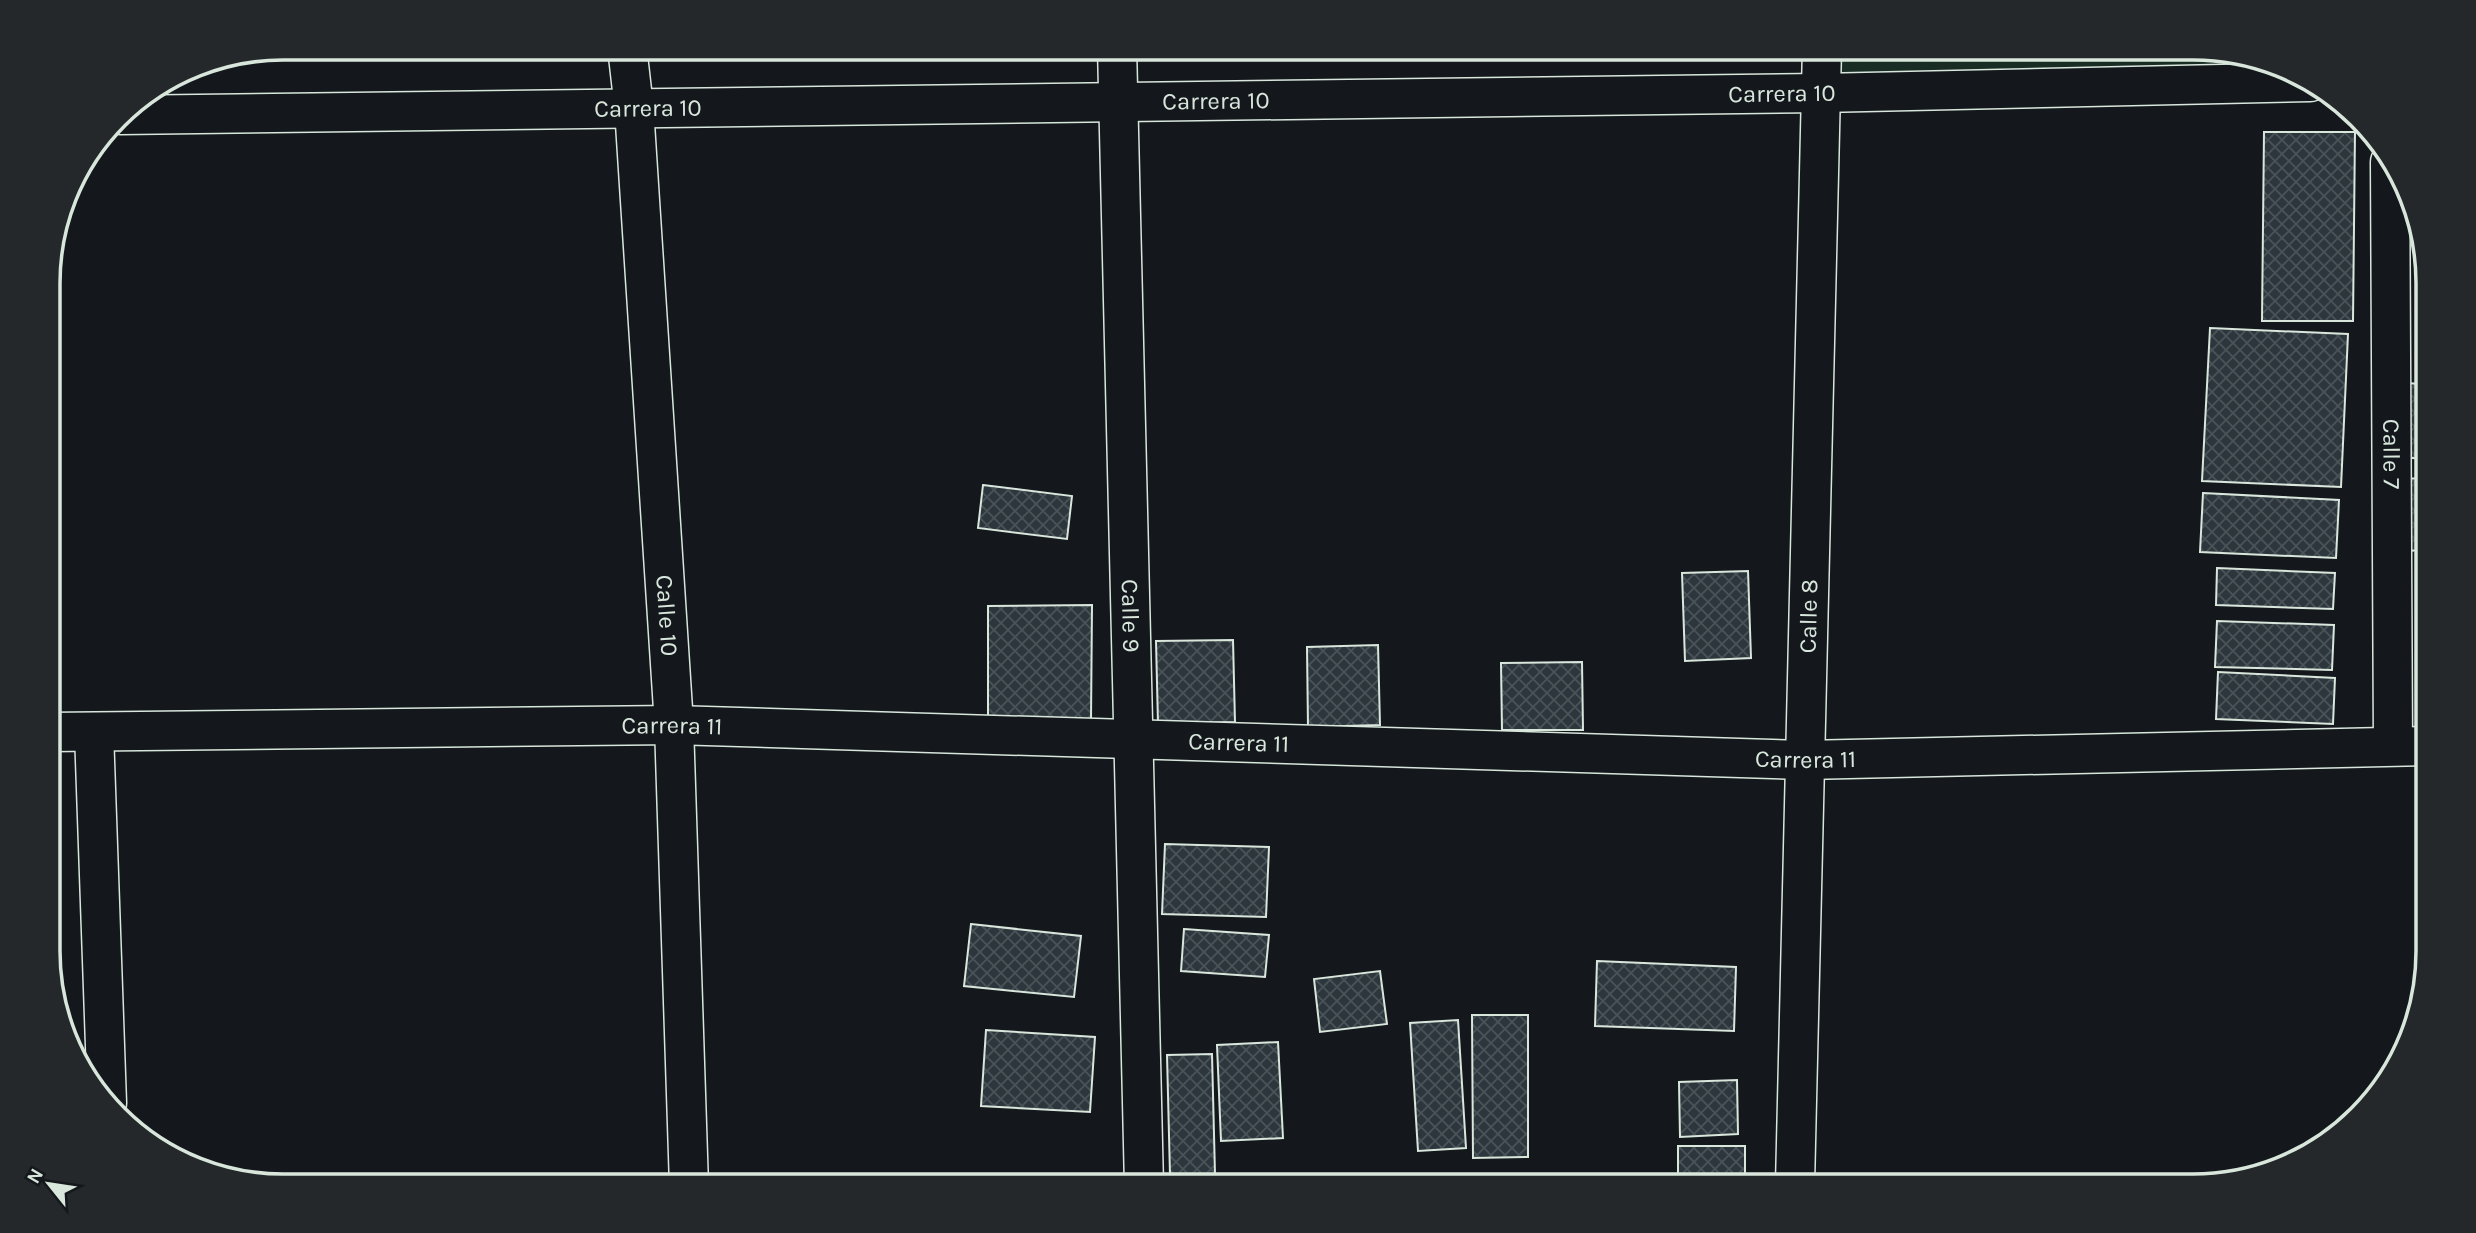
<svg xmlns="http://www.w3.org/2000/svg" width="2476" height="1233" font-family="Karla,sans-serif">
  <defs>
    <pattern id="building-cross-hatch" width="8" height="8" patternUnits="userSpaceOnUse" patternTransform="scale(1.75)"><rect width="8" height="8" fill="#2c363c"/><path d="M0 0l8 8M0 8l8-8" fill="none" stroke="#4a5358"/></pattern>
  </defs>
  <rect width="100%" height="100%" fill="#14181c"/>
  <polygon fill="#1a2d24" stroke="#939e99" stroke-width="2" points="1822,47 2194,47 2297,71 1821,93"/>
  <g fill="url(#building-cross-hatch)" stroke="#d8e6dc" stroke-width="2">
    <polygon points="2264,132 2355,132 2353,321 2262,321"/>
    <polygon points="2210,328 2348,334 2341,487 2202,481"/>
    <polygon points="2401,383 2427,384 2427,459 2397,457"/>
    <polygon points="2427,478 2428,550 2402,551 2399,479"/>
    <polygon points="983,485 1072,496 1067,539 978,528"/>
    <polygon points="2203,493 2339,500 2336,558 2200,552"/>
    <polygon points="2217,568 2335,573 2333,609 2216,605"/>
    <polygon points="1748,571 1751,658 1685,661 1682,573"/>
    <polygon points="1092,605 1091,720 988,721 988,606"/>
    <polygon points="2217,621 2334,625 2332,670 2215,667"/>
    <polygon points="1233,640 1235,722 1158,724 1156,641"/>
    <polygon points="1378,645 1380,725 1308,727 1307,647"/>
    <polygon points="1582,662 1583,730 1502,730 1501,663"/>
    <polygon points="2218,672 2335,678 2333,724 2216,719"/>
    <polygon points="1165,844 1269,847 1266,917 1162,914"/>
    <polygon points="971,924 1081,936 1074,997 964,986"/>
    <polygon points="1184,929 1269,935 1265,977 1181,971"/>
    <polygon points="1597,961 1736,967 1734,1031 1595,1026"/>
    <polygon points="1380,971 1387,1024 1320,1032 1314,979"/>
    <polygon points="1472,1015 1528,1015 1528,1157 1473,1158"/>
    <polygon points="1458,1020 1466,1148 1418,1151 1410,1023"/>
    <polygon points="986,1030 1095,1037 1090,1112 981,1106"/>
    <polygon points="1278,1042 1283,1138 1221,1141 1217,1045"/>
    <polygon points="1212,1054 1215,1174 1170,1175 1167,1055"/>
    <polygon points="1737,1080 1738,1134 1680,1137 1679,1082"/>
    <rect x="1678" y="1146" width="67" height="37"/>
  </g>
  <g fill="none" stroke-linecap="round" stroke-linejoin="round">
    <g stroke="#d8e6dc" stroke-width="41">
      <g id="street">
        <path id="s1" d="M 627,47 L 634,108 L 674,725 L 689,1186"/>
        <path id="s2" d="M 1117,47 L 1144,1186"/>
        <path id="s3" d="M 120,115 L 1821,93 L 2310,82"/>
        <path id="s4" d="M 2390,162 L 2393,746"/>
        <path id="s5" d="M 49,732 L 674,725 L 1805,760 L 2428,746"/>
        <polyline points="94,732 107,1103"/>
        <path id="s6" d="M 1795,1185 L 1822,47"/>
      </g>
    </g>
    <use href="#street" stroke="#14181c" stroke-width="38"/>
  </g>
  <g text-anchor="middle" stroke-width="5" stroke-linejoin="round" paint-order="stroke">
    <g font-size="24" fill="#d8e6dc" stroke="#14181c">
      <text dy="8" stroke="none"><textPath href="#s3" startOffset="1662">Carrera 10</textPath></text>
      <text dy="8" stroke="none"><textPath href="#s3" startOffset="1096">Carrera 10</textPath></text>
      <text dy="8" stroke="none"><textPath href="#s3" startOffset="528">Carrera 10</textPath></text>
      <text dy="8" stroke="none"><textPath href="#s4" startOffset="292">Calle 7</textPath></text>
      <text dy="8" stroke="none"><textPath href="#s1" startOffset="570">Calle 10</textPath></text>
      <text dy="8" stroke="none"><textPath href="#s2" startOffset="569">Calle 9</textPath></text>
      <text dy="8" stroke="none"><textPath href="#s6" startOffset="569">Calle 8</textPath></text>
      <text dy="8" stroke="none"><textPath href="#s5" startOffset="623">Carrera 11</textPath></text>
      <text dy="8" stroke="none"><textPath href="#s5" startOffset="1190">Carrera 11</textPath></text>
      <text dy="8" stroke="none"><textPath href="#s5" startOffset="1757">Carrera 11</textPath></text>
    </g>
  </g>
  <path d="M0 0H2476V1233H0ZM283 60H2193A223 223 0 0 1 2416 283V951A223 223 0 0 1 2193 1174H283A223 223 0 0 1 60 951V283A223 223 0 0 1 283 60Z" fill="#24282b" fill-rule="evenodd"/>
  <path fill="none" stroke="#d8e6dc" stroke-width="3.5" d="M283 60H2193A223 223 0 0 1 2416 283V951A223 223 0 0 1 2193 1174H283A223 223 0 0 1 60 951V283A223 223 0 0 1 283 60Z"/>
  <g transform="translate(49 1184) rotate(300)" stroke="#14181c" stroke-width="5" paint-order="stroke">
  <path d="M0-5L12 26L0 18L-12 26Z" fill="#d8e6dc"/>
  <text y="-10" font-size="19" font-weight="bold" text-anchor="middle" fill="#d8e6dc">N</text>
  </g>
</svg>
